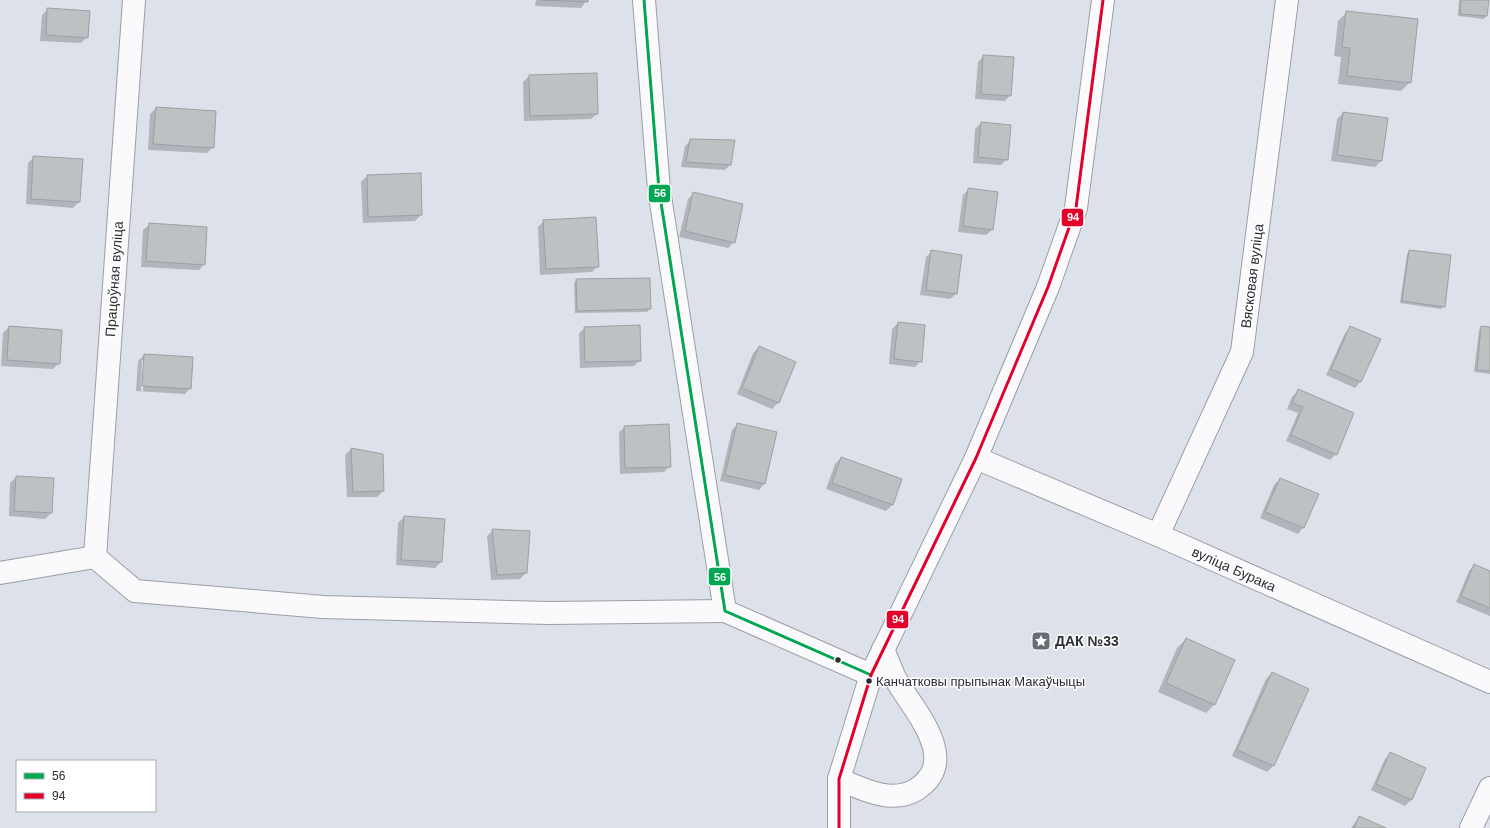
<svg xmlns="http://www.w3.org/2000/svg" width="1490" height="828" font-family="Arial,sans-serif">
  <rect width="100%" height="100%" fill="#dde1ea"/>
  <g fill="#0003" fill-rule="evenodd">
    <polygon points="536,0 587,0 581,8 535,6"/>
    <polygon points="1459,0 1488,0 1486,16 1484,19 1458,16"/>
    <polygon points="48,9 87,37 81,43 40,41 42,15"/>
    <polygon points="1347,12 1410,82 1401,91 1338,84 1341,57 1334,56 1338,21"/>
    <polygon points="984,56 1010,95 1005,101 975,99 978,62"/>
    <polygon points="529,76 597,114 591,119 524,121 523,82"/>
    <polygon points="156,108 213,147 207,153 148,150 150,114"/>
    <polygon points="1343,113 1387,119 1381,161 1375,167 1331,161 1337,119"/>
    <polygon points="981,123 1007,159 1001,165 973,163 975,129"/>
    <polygon points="691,140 730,165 725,170 681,167 685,146"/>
    <polygon points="34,157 79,202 73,208 26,204 28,163"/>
    <polygon points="420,174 421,215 415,221 363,223 361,182 367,176"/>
    <polygon points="969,189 992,230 986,235 958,232 963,195"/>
    <polygon points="694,193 734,242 728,248 679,237 688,199"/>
    <polygon points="544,221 598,266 592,272 540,275 538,227"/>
    <polygon points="149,225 204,264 199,270 141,267 143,230"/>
    <polygon points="932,251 956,294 950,299 920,295 926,257"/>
    <polygon points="1410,251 1444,306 1441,309 1400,303 1407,254"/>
    <polygon points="577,280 650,309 647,312 575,313 574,283"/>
    <polygon points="898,323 921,361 915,367 889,364 892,329"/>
    <polygon points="9,327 59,363 53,369 1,366 3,333"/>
    <polygon points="1351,327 1360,382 1355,388 1326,375 1345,333"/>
    <polygon points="1481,327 1490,328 1490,374 1474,372 1479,330"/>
    <polygon points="585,328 640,360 634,366 580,368 579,333"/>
    <polygon points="759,347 795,362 778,403 772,409 737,394 753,353"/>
    <path d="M 144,355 L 190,388 L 185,394 L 136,391 L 138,361 ZM 142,360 L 145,360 L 143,391 L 141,391 Z"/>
    <polygon points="1298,391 1336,454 1330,460 1286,441 1298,413 1287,409 1292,397"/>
    <polygon points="738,424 764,484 759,490 720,481 732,430"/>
    <polygon points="625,427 670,466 664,472 620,474 619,432"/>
    <polygon points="351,449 382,454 383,491 377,497 347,497 345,455"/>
    <polygon points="841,458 901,479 892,505 886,511 826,489 835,464"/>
    <polygon points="16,477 51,513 45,519 9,516 10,483"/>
    <polygon points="1280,479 1317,495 1303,528 1298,534 1260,518 1274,485"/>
    <polygon points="404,517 444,520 441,562 435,568 396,565 398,523"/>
    <polygon points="493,530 526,573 520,579 491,580 487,536"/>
    <polygon points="1474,565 1490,572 1490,616 1456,602 1469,571"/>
    <polygon points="1186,639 1215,704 1206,713 1158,692 1177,648"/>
    <polygon points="1272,673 1307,689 1273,766 1267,772 1232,756 1266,679"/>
    <polygon points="1391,753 1425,768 1411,800 1405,806 1371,790 1385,759"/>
    <polygon points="1359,817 1384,828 1351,828"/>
  </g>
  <g fill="#bdc1c3" stroke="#9ca0a1">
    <polygon points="541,0 588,0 588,2"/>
    <polygon points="1461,0 1489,0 1487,16 1460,14"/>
    <polygon points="47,8 90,11 88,38 46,35"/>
    <polygon points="1346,11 1418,19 1411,83 1347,76 1350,48 1342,47"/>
    <polygon points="983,55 1014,57 1011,96 981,94"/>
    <polygon points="597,73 598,114 530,116 529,75"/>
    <polygon points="156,107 216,111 214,148 153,144"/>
    <polygon points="1343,112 1388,118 1382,161 1337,155"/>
    <polygon points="981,122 1011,125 1008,160 978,157"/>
    <polygon points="690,139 735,140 731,165 686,162"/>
    <polygon points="33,156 83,159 80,202 31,199"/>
    <polygon points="421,173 422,215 368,217 367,175"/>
    <polygon points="968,188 998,192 993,230 963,226"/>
    <polygon points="693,192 743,204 735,243 685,231"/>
    <polygon points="596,217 599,267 546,269 543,220"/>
    <polygon points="149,223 207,227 205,265 146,261"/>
    <polygon points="931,250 962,255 957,294 926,290"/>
    <polygon points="1409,250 1451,255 1445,307 1402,301"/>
    <polygon points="650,278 651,309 577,311 576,279"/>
    <polygon points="898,322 925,325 922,362 894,359"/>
    <polygon points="640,325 641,361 585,362 584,327"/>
    <polygon points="9,326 62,330 60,364 7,360"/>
    <polygon points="1350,326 1381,339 1361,382 1331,369"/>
    <polygon points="1481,326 1490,327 1490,371 1477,370"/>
    <polygon points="759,346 796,362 779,403 742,388"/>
    <polygon points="144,354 193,357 191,389 142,386"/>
    <polygon points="1298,389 1354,413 1337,455 1291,435 1303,407 1292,403"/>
    <polygon points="737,423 777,432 765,484 725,475"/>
    <polygon points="669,424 671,467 625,468 624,426"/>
    <polygon points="351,448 383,454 384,491 353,492"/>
    <polygon points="841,457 902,479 893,505 832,483"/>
    <polygon points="16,476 54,478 52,513 14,511"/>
    <polygon points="1280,478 1319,494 1304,528 1265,512"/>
    <polygon points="404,516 445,519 442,562 401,560"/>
    <polygon points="492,529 530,531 527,573 497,575"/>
    <polygon points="1474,564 1490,571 1490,608 1461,596"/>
    <polygon points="1186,638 1235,660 1215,705 1166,683"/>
    <polygon points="1272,672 1309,689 1274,766 1237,750"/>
    <polygon points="1390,752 1426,768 1412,800 1376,784"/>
    <polygon points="1359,816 1386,828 1354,828"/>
  </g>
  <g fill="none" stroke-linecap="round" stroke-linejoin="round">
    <g stroke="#9c9ea6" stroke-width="24">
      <g id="minor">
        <polyline points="644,0 659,190 725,611 871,675"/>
        <polyline points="976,458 1158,535 1490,682"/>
        <polyline points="1158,535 1242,352 1287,0"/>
        <polyline points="95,557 134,0"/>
        <polyline points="0,573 95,557 135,591 323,607 549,613 725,611"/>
        <path d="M 839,779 C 862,789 893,805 917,789 C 962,759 912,709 895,678 C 891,669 887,659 883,649"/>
        <polyline points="839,828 839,779 871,675 976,458 1048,287 1076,208 1103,0"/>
        <polyline points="1471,828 1490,788"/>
      </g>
    </g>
    <use href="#minor" stroke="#fafafc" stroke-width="22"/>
    <g stroke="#fff" stroke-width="6">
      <polyline id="bus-1" points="644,0 659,190 725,611 871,675"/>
    </g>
    <g stroke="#fff" stroke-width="6">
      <polyline id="bus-2" points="839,828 839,779 871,675 976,458 1048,287 1076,208 1103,0"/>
    </g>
    <use href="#bus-1" stroke="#00a651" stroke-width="3"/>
    <use href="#bus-2" stroke="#e4002b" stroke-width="3"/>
  </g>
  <defs>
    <g id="sight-square" transform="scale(1)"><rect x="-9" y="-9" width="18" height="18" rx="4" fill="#696c74" stroke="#fff"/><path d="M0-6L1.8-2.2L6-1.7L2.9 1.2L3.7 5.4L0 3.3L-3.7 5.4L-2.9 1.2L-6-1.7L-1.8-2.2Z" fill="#fff"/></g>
  </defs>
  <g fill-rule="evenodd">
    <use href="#sight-square" x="1041" y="641"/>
  </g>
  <g fill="#2b2d34" stroke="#fff" stroke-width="1.5">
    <circle cx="838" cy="660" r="3.5"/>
    <circle cx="869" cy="681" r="3.5"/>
  </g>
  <g text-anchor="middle" stroke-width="3" stroke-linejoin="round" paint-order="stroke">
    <g font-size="13" fill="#2b2d34" stroke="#fff" text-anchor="start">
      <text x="876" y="686">Канчатковы прыпынак Макаўчыцы</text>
    </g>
    <g font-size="14" fill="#2b2d34" stroke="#fff">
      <text transform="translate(1252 276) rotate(-83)" y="5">Вясковая вуліца</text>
      <text transform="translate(114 279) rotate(-86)" y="5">Працоўная вуліца</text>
      <text transform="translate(1234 569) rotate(24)" y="5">вуліца Бурака</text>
    </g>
    <g font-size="14" font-weight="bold" fill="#2b2d34" stroke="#fff" text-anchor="start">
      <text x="1055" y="646">ДАК №33</text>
    </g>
  </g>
  <g stroke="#fff" stroke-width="1.5">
    <rect x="648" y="184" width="23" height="19" rx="4" fill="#00a651"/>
    <rect x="1061" y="208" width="23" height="19" rx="4" fill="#e4002b"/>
    <rect x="708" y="567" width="23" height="19" rx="4" fill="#00a651"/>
    <rect x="886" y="610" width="23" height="19" rx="4" fill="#e4002b"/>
  </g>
  <g font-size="11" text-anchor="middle" font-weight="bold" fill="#fff">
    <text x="660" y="197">56</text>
    <text x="1073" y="221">94</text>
    <text x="720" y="581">56</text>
    <text x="898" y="623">94</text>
  </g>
  <rect x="16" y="760" width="140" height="52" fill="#ffffff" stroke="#aaabae"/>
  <rect x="24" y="773" width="20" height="6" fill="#00a651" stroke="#aaabae"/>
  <text x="52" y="780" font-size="12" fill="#2b2d34">56</text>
  <rect x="24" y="793" width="20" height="6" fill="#e4002b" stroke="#aaabae"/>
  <text x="52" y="800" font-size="12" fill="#2b2d34">94</text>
</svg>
